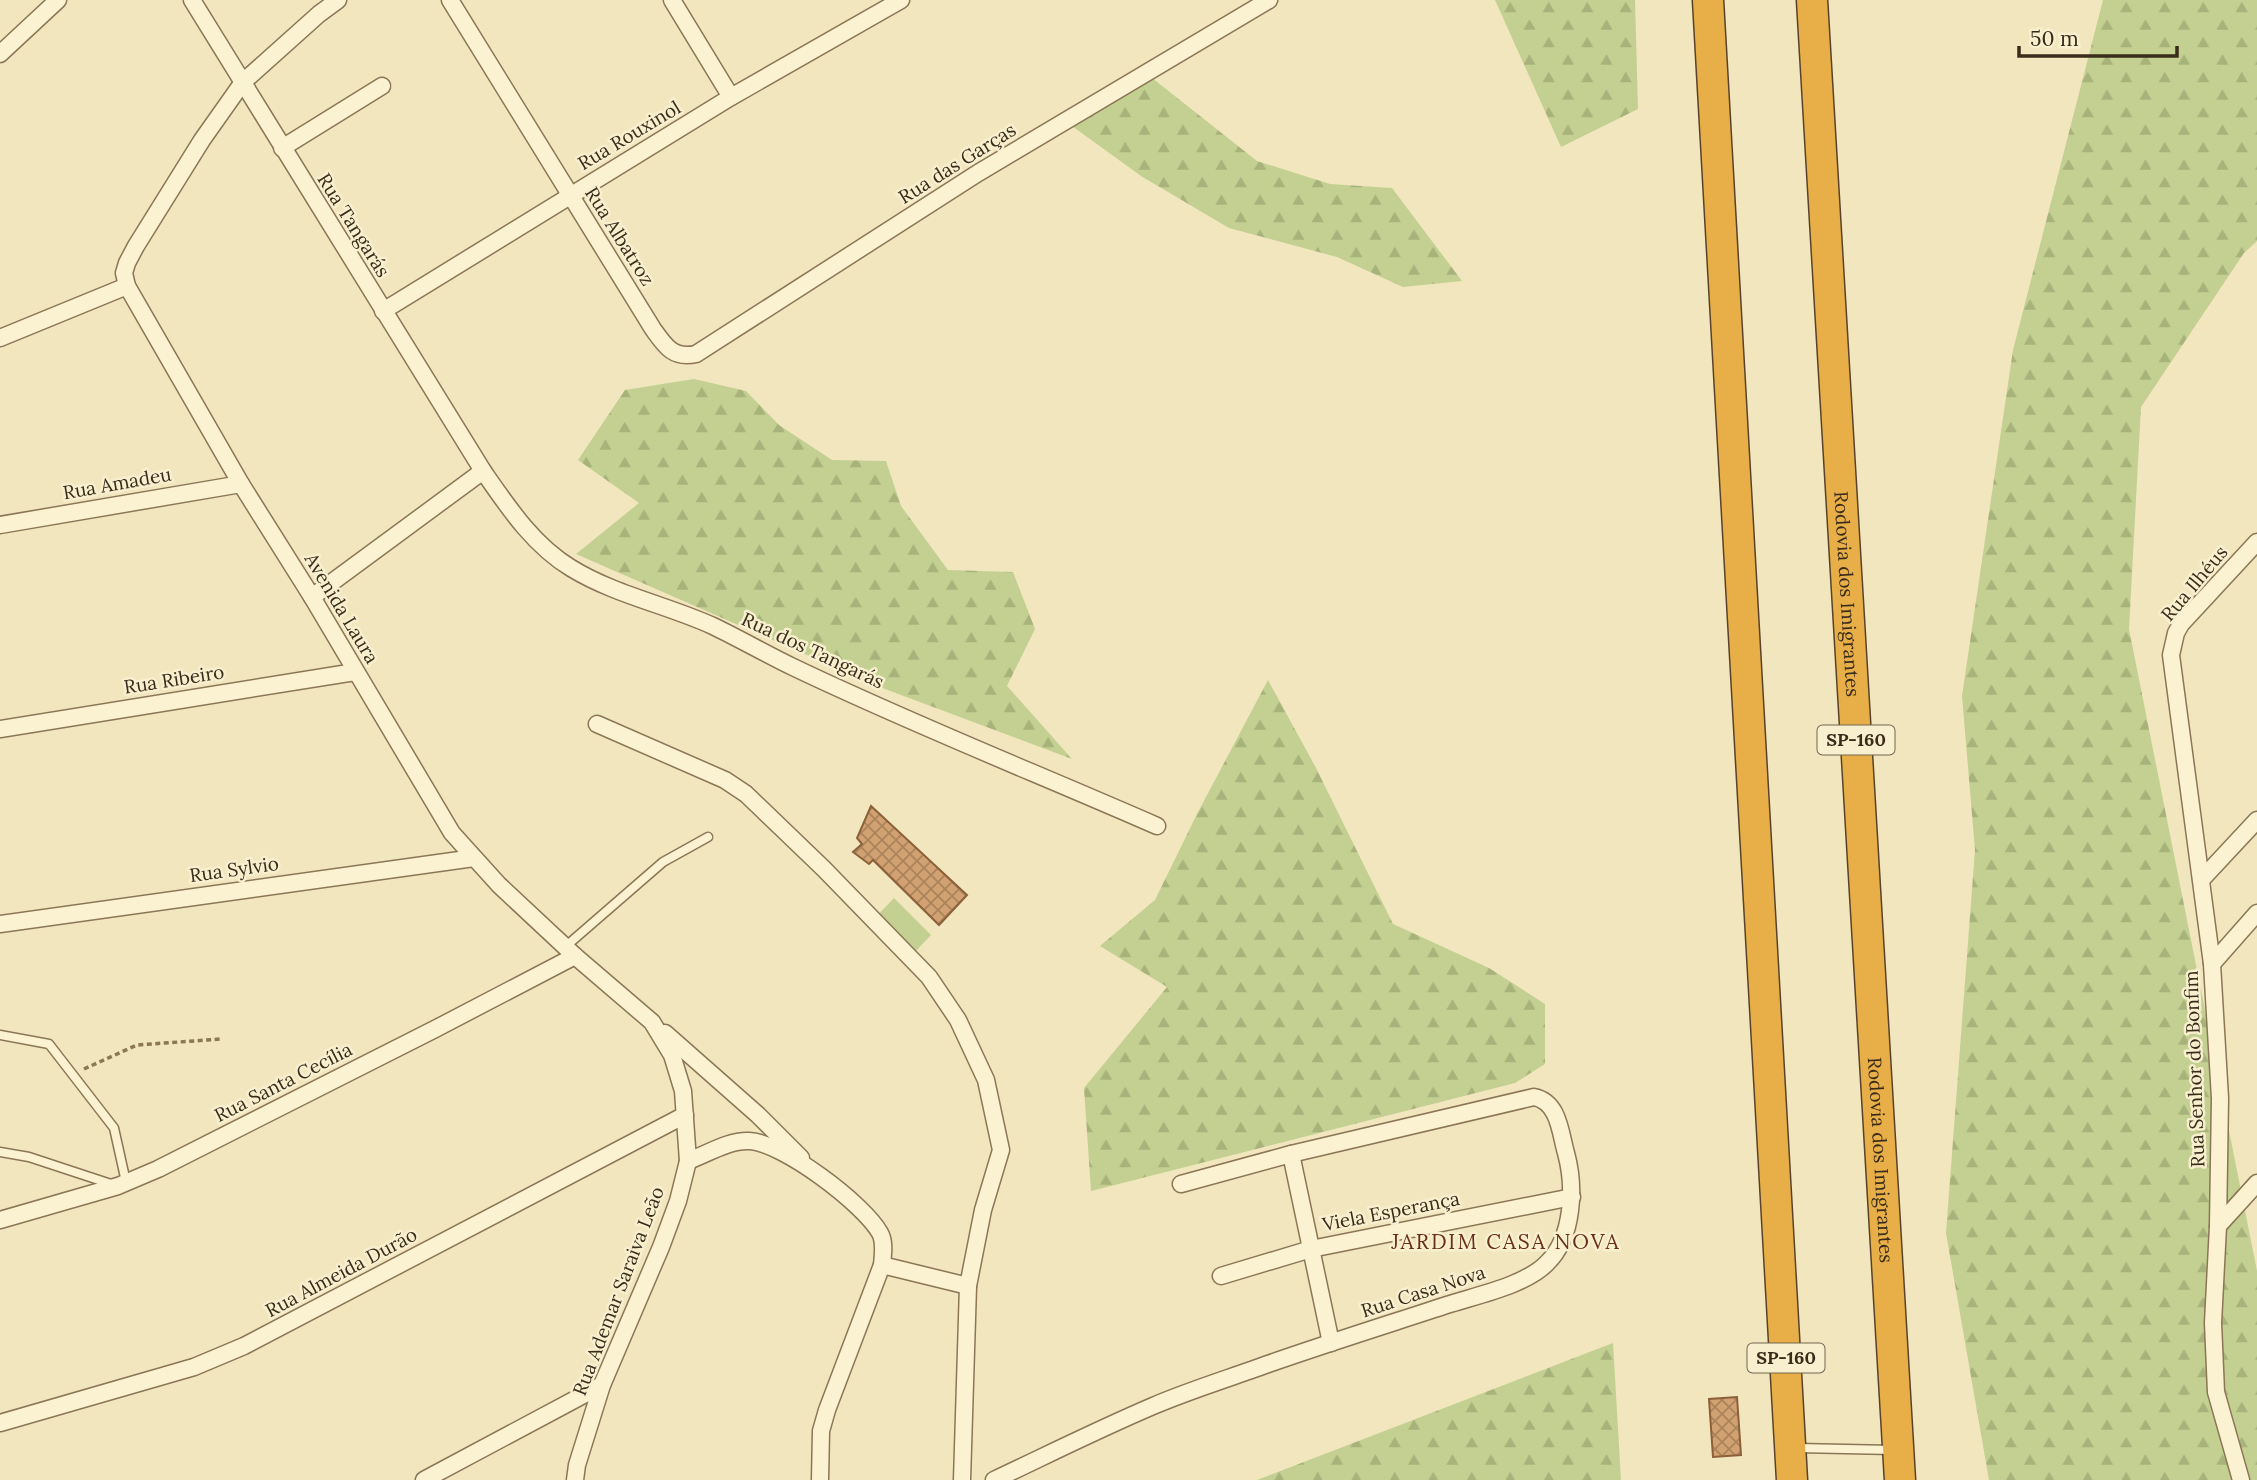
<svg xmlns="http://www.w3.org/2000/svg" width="2257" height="1480" font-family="Lora,serif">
  <defs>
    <pattern id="forest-firs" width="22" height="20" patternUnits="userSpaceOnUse" patternTransform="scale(1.75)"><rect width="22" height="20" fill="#c3d091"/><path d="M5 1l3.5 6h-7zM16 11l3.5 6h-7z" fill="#a8b37c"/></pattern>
    <pattern id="building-cross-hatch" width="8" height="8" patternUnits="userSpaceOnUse" patternTransform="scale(1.75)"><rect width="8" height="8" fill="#d2a171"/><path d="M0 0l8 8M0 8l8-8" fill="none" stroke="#ab835c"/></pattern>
  </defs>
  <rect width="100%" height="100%" fill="#f1e6be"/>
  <polygon fill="#c3d091" points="894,898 931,935 915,952 878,915"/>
  <g fill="url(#forest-firs)">
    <polygon points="1495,0 1635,0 1638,109 1561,147"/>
    <polygon points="2103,0 2257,0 2257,241 2244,253 2141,407 2129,629 2257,1271 2257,1480 1989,1480 1946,1233 1975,850 1962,696 2013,350"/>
    <polygon points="1147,74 1257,161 1330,184 1392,188 1462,281 1403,287 1337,257 1229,228 1141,176 1072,126"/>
    <polygon points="694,379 746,391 779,425 832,460 886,461 901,506 948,570 1013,572 1035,629 1007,686 1072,759 885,689 576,554 639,503 578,460 625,390"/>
    <polygon points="1268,680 1315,766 1393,924 1489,968 1545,1004 1545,1064 1515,1083 1091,1191 1084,1088 1167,987 1100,946 1155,900 1197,814"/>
    <polygon points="1613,1343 1621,1480 1257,1480"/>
  </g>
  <g fill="url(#building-cross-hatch)" stroke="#8c6039" stroke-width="2">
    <polygon points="871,806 967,895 939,925 873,860 869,864 853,852 862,844 857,838"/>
    <polygon points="1737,1397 1741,1455 1713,1457 1709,1399"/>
  </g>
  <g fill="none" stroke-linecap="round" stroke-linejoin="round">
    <g stroke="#8b7655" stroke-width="11">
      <g id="lane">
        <polyline points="565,947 663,862 708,837"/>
        <polyline points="0,1035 49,1044 114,1128 126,1182"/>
        <polyline points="0,1152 29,1157 111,1184"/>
        <polyline points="1797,1448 1893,1450"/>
      </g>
    </g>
    <g stroke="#8b7655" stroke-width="19">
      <g id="street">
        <path d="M 192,0 L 483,471 C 508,507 533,545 571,568 C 615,595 667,605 713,626 C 740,639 766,654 793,667 C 912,724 1036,773 1157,826"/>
        <polyline points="338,0 319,14 243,82 202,140 136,246 127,263 124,273 127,286 241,484 312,597 452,833 499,885 575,956 652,1022 672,1055 683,1091 688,1161 678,1201 661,1247 602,1385 577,1465 575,1480"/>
        <path d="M 450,0 L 653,329 C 665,346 673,359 696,354 L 978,173 L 1269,0"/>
        <polyline points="672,0 731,97"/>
        <polyline points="0,54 58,0"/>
        <polyline points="282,148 382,86"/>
        <polyline points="383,311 731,97 901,0"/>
        <polyline points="0,338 127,286"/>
        <polyline points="0,525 241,484"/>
        <polyline points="312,597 483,471"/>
        <polyline points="597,724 725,780 746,794 824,869 929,977 958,1020 986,1080 1001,1150 983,1210 968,1286 962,1480"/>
        <polyline points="0,729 355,672"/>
        <polyline points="2202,879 2257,820"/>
        <polyline points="0,924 474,858"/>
        <polyline points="2212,964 2257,913"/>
        <polyline points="665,1033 758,1115 801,1158"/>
        <polyline points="1291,1154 1331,1343"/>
        <path d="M 688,1161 C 707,1154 729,1140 749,1141 C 782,1142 864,1204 880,1233 C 885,1242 883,1254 882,1265 L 827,1410 L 821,1431 L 820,1480"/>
        <polyline points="0,1220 118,1186 158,1169 435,1029 575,956"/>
        <polyline points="2218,1226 2257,1183"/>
        <polyline points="882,1265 968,1286"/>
        <polyline points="1221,1276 1311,1249 1572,1197"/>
        <polyline points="0,1423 194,1367 244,1346 685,1115"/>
        <polyline points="424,1480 602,1385"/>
        <path d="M 994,1480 C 1047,1455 1099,1429 1153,1406 C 1190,1390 1230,1378 1268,1364 C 1328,1343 1389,1324 1450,1304 C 1478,1295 1526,1285 1547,1263 C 1574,1237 1575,1186 1566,1153 C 1560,1132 1559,1102 1534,1097 L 1291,1154 L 1181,1184"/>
        <polyline points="2241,1480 2216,1392 2213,1323 2218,1226 2220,1098 2212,964 2171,655 2176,633 2181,624 2257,542"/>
      </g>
    </g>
    <g stroke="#58432a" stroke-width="33">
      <g id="highway">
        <polyline points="1708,0 1792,1480"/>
        <path id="s1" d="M 1812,0 L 1900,1480"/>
      </g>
    </g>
    <polyline stroke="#8b7655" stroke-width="3.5" stroke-dasharray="5 3.5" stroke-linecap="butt" points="84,1069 137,1045 221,1039"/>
    <use href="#lane" stroke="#fbf2d2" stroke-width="8"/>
    <use href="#street" stroke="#fbf2d2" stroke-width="16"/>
    <use href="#highway" stroke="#e8ae47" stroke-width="30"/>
  </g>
  <g text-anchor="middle" stroke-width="5" stroke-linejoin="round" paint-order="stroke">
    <g fill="#f8efce" stroke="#726651" stroke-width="2">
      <rect x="1817.5" y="725.5" width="77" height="29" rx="5"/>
      <rect x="1747.5" y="1343.5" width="77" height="29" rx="5"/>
    </g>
    <g font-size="18" font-weight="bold" fill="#392c1b">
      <text x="1856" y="746">SP-160</text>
      <text x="1786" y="1364">SP-160</text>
    </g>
    <g font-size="19" fill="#392c1b" stroke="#f8efce">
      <text transform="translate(629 135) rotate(-31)" y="7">Rua Rouxinol</text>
      <text transform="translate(957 163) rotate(-32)" y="7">Rua das Garças</text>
      <text transform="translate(354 225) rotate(58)" y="7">Rua Tangarás</text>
      <text transform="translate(620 236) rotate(58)" y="7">Rua Albatroz</text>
      <text transform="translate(117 483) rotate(-10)" y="7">Rua Amadeu</text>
      <text transform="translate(2194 583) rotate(-50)" y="7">Rua Ilhéus</text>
      <text dy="7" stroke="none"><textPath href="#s1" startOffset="595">Rodovia dos Imigrantes</textPath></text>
      <text transform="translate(342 608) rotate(59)" y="7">Avenida Laura</text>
      <text transform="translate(813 650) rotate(25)" y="7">Rua dos Tangarás</text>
      <text transform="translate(174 679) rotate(-9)" y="7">Rua Ribeiro</text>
      <text transform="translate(234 869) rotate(-8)" y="7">Rua Sylvio</text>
      <text transform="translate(2194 1069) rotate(-92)" y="7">Rua Senhor do Bonfim</text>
      <text transform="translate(283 1082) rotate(-27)" y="7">Rua Santa Cecília</text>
      <text dy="7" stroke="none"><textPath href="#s1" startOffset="1162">Rodovia dos Imigrantes</textPath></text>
      <text transform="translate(1391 1211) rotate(-11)" y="7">Viela Esperança</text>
      <text transform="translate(341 1272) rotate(-28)" y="7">Rua Almeida Durão</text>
      <text transform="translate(618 1291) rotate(-69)" y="7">Rua Ademar Saraiva Leão</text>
      <text transform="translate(1423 1291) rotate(-18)" y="7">Rua Casa Nova</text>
    </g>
    <g font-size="21" letter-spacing="2" fill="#692f17" stroke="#f8efce">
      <text x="1506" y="1249">JARDIM CASA NOVA</text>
    </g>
  </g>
  <path d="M2019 46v10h158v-10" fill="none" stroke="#392c1b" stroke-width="3.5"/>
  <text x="2030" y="46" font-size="21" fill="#392c1b" stroke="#f8efce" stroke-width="5" paint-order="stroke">50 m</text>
</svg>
